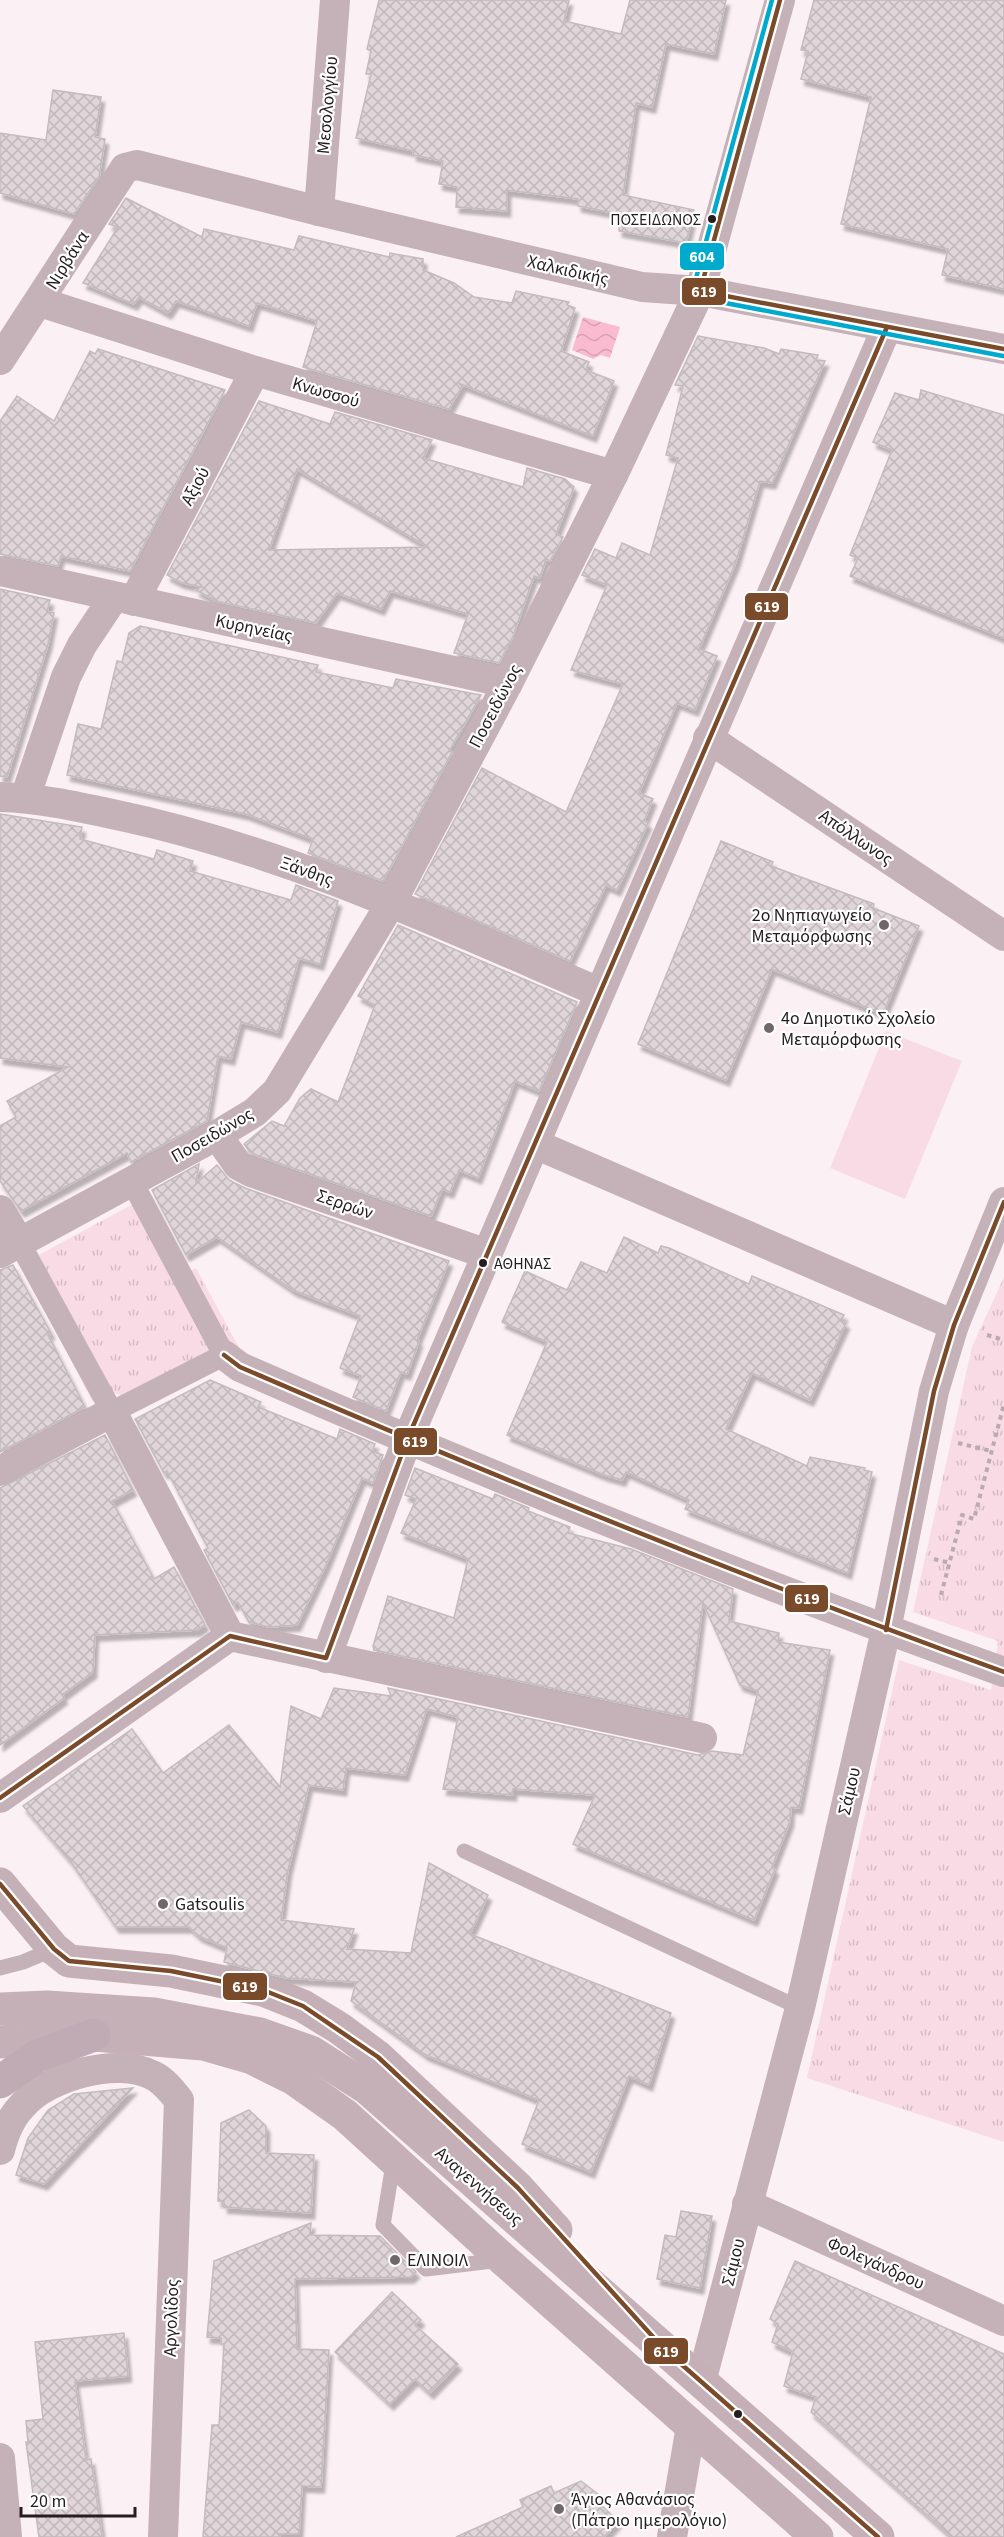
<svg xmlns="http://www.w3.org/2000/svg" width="1004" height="2537" font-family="'Source Sans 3',sans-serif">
  <defs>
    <pattern id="grass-tufts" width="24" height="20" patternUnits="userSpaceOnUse" patternTransform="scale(1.5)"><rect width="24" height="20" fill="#f9dbe5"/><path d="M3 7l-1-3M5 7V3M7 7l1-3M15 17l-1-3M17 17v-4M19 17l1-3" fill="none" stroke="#d5bcc4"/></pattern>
    <pattern id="water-waves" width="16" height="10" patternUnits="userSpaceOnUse" patternTransform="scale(1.5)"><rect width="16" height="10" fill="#fabbd1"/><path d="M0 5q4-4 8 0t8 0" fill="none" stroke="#d6a0b3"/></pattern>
    <pattern id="building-cross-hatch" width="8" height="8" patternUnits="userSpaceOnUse" patternTransform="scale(1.5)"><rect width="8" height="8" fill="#e0d6d9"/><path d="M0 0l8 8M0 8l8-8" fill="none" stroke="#c0b7ba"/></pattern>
    <filter id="shadow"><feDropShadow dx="3.5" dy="6" stdDeviation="1.5" flood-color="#0004"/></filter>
  </defs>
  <rect width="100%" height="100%" fill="#fbf0f3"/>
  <g fill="url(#grass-tufts)">
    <polygon points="146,1197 187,1272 196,1268 243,1355 130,1412 119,1394 106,1393 92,1401 22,1264"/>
    <polygon points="1004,1277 1004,2142 807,2078 899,1660 991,1690 998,1641 913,1612 972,1347"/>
  </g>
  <polygon fill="#f9dbe5" points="886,1031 962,1061 905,1199 830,1168"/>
  <polygon fill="url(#water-waves)" points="583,317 620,327 610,358 601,355 593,359 572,350"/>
  <g fill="url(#building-cross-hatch)" stroke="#c4bbbe" stroke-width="1.5" fill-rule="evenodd" filter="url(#shadow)">
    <polygon points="379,0 569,0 564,21 621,34 630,0 726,0 714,54 666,44 652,107 636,103 623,195 694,210 686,243 619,231 620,214 578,206 578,199 507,190 507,211 456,207 457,187 439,184 443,161 413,155 414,151 356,138 371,74 366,74 371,51 367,49"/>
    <polygon points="814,0 1004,0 1004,289 942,275 948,249 841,224 871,97 801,79 808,51 801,50"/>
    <polygon points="53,90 101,97 95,137 105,139 99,177 74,214 0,193 0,133 46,140"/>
    <polygon points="126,198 202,237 204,229 294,250 299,236 389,257 390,253 423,259 423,270 454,283 474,297 512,303 516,291 569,302 567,305 575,308 561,351 589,362 586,370 614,381 593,436 458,383 462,386 449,409 303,367 317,321 257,303 249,326 176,301 168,313 139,297 134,304 83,283 118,227 109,224"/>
    <polygon points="698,336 764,348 779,354 781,349 818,355 816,360 825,361 772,483 760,481 736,562 699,649 717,656 695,710 677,703 639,793 653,799 644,821 648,823 617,890 606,885 570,961 415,894 482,768 566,812 623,684 571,670 607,585 582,575 595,549 616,558 622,543 650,555 678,458 666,455 683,386 675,385"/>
    <polygon points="98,349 225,390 130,571 61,556 58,566 0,554 0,421 17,396 54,421 90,351 95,354"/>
    <polygon points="921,390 1004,415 1004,638 850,576 858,558 850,555 892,450 873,442 895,393 919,400"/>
    <path d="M 259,401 L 330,424 L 335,412 L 432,440 L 423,458 L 523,487 L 527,468 L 565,479 L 574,487 L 556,534 L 563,537 L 550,561 L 546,559 L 540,578 L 534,576 L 513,636 L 499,663 L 454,653 L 468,614 L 390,591 L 381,609 L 337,593 L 316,623 L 216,601 L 196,590 L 201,587 L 180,582 L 167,575 ZM 297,469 L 428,547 L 269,550 Z"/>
    <polygon points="0,589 50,600 47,612 54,613 48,644 7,777 0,776"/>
    <polygon points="140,626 318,665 316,672 393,688 396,679 481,695 449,751 452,752 383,881 308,853 313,839 246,814 67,775 78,724 101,729 117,661 122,662 129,633"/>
    <polygon points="0,814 82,827 80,839 154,859 157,850 193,861 190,871 291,900 296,885 338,901 320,964 299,958 278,1032 241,1022 231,1059 218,1056 207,1121 131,1162 127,1153 21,1211 0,1181 0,1126 16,1117 7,1101 68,1067 0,1058"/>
    <polygon points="721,841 773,862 771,866 874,904 873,908 919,926 883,1014 772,969 726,1080 638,1044"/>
    <polygon points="398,925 577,1002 539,1091 515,1081 478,1178 459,1170 450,1192 442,1189 431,1216 258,1156 250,1152 244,1144 272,1121 284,1126 300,1098 311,1089 338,1102 375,1005 358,996"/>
    <polygon points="199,1164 196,1183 217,1165 229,1180 245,1188 449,1261 417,1340 419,1341 407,1374 401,1372 386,1411 353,1397 361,1376 340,1368 360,1316 293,1290 217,1237 186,1255 152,1190"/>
    <polygon points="624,1237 658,1253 661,1246 669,1248 749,1284 752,1276 844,1315 841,1321 846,1323 810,1400 752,1373 726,1429 807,1466 810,1457 865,1468 864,1470 872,1472 848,1573 685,1509 689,1500 626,1472 622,1480 604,1475 507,1435 547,1342 502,1322 525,1271 567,1290 581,1262 607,1273"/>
    <polygon points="13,1265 51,1333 48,1335 85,1407 0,1452 0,1270"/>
    <polygon points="210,1380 261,1402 258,1407 337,1439 340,1429 375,1444 372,1451 383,1455 373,1483 362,1478 326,1565 297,1625 269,1627 249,1622 238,1602 233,1605 204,1550 208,1548 167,1471 164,1473 135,1419"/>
    <polygon points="105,1435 133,1490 112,1501 154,1579 174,1567 205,1625 197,1630 95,1635 93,1672 62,1695 64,1698 0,1745 0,1488"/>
    <polygon points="415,1468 493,1499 495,1494 529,1508 528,1511 570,1527 568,1533 631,1549 733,1589 729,1621 779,1633 778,1642 830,1650 799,1808 791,1807 790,1821 772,1867 775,1869 754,1920 573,1844 595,1795 513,1789 513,1795 443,1789 458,1717 427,1709 405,1775 346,1768 343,1790 309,1785 288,1870 281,1920 354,1929 347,1949 411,1953 429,1863 488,1895 470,1934 671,2013 649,2085 629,2076 591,2172 522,2144 539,2100 426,2055 351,2001 356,1982 286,1978 224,1962 227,1948 199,1936 189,1927 116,1927 71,1862 23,1806 132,1729 163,1773 229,1725 280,1787 291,1706 321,1719 334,1688 391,1696 388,1688 698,1755 712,1751 743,1755 758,1691 740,1685 703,1603 688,1717 374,1650 373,1646 388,1596 454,1618 468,1559 401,1533 416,1499 405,1495"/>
    <polygon points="133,2088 44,2184 16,2175 28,2138 48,2110 74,2094"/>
    <polygon points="249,2110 266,2126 266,2153 314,2155 311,2213 224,2207 224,2201 218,2201 221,2123"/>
    <polygon points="681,2211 712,2216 700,2288 657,2279 665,2235 676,2237"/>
    <polygon points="311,2223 310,2235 380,2236 416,2272 411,2277 295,2279 297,2349 329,2350 321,2487 302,2486 299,2534 280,2534 280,2537 203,2537 212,2425 219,2425 224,2344 221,2344 221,2338 207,2337 214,2261"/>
    <polygon points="795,2261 1004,2354 1004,2537 952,2537 811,2412 816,2397 784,2386 793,2352 772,2342 778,2324 770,2319"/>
    <polygon points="392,2292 421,2320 415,2325 458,2364 430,2393 415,2379 390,2404 335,2352"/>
    <polygon points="124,2333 128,2376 75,2381 86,2460 91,2459 102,2537 39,2537 26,2442 28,2442 26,2421 43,2419 35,2342"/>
    <polygon points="581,2481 598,2494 597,2501 618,2521 604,2537 456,2537 523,2507 520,2500 551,2486 554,2493"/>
  </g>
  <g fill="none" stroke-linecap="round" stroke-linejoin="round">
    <g stroke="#baabb1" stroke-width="4" stroke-dasharray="4.5 4.5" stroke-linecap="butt">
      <polyline points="987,1335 1004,1340"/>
      <polyline points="958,1443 991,1451"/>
      <polyline points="934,1559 950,1563"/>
      <polyline points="941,1595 962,1515 974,1519 1004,1404"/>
    </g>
    <g stroke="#c5b2b9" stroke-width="15">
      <polyline points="464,1851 800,2008"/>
      <polyline points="0,1968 23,1962 54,1949"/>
      <polyline points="394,2158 383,2225 426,2269 501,2260"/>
    </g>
    <polyline stroke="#c5b2b9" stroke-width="22" points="19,1242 112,1412 224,1355 131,1180"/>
    <g stroke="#c5b2b9" stroke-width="30">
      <polyline points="319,211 335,0"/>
      <polyline points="40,302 255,371 613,475"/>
      <polyline points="0,360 125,168 137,165 319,211 642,287 700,291 1004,349"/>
      <polyline points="0,571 508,683"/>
      <polyline points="134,601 255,371"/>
      <polyline points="708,738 1004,936"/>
      <path d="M 0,797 C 38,798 75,806 112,814 C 282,849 441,924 599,992"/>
      <polyline points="25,798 66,677 82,645 114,597"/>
      <polyline points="217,1135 238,1165 251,1172 487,1254"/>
      <polyline points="535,1144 954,1325"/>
      <polyline points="0,1210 19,1242"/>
      <polyline points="0,1253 217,1135 255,1112 277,1091 391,903 508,683 613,475 700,291 780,0"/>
      <path d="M 224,1355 L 240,1367 C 491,1477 746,1580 1004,1672"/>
      <polyline points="0,1471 112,1412 230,1636 702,1738"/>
      <polyline points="326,1658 407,1440 887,327"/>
      <polyline points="0,1798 230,1636"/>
      <path d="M 0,2150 C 4,2134 11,2117 23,2105 C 48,2076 117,2057 152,2075 C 163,2080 171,2090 179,2100 L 163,2537"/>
      <polyline points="747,2204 1004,2321"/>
      <polyline points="701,2382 800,2008 886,1630 934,1391 954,1325 1004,1202"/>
      <polyline points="0,2458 7,2537"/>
      <polyline points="672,2537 691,2426"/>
    </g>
    <g stroke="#c5b0b8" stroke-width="33">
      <polyline points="0,1884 54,1949 69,1961 171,1971 263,1990 303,2006 339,2028 378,2057 518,2188 556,2230"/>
      <polyline points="0,2009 47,2007 154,2014 260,2034 311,2052 367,2088 878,2537"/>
      <polyline points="0,2042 94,2035 203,2044 252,2058 294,2079 345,2115 504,2260 817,2537"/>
    </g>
    <polyline stroke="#c0aab3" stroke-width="33" points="0,2082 37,2056 94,2035"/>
    <g stroke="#fff" stroke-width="9">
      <g id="bus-1">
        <polyline points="780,0 700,291 1004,349"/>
        <path d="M 224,1355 L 240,1367 C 492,1476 746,1578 1004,1672"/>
        <polyline points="886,1630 934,1391 954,1325 1004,1202"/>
        <polyline points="0,1798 230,1636 326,1658 407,1440 887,327"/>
        <polyline points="0,1884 54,1949 69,1961 171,1971 263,1990 303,2006 378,2057 518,2188 664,2349 878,2537"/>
      </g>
    </g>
    <g stroke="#fff" stroke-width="9">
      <polyline id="bus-2" points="772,0 693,289 694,295 699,298 1003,356"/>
    </g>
    <use href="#bus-1" stroke="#7a4b2a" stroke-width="4.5"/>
    <use href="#bus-2" stroke="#00a9ce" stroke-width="4.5"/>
  </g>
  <g fill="#251d20" stroke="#fff" stroke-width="2">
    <circle cx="712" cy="219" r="5"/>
    <circle cx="483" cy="1263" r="5"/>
    <circle cx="738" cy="2414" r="5"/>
  </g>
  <g fill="#70676a" stroke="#fff" stroke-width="2">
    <circle cx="884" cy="925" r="6"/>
    <circle cx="769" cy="1028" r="6"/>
    <circle cx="163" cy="1904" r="6"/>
    <circle cx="395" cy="2260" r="6"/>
    <circle cx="559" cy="2509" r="6"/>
  </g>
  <g text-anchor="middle" stroke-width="4.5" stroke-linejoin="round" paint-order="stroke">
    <g font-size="16" fill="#251d20" stroke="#fff" text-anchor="end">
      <text x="701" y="225">ΠΟΣΕΙΔΩΝΟΣ</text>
      <text x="494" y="1269" text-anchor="start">ΑΘΗΝΑΣ</text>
    </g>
    <g font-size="18" fill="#251d20" stroke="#fff">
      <text transform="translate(327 105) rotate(-85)" y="6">Μεσολογγίου</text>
      <text transform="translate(67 260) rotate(-58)" y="6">Νιρβάνα</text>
      <text transform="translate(568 270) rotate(13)" y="6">Χαλκιδικής</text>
      <text transform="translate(326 392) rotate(16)" y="6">Κνωσσού</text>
      <text transform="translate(195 486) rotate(-62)" y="6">Αξιού</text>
      <text transform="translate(254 628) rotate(12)" y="6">Κυρηνείας</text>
      <text transform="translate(495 706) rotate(-62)" y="6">Ποσειδώνος</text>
      <text transform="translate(856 837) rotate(34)" y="6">Απόλλωνος</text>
      <text transform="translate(307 871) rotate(20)" y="6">Ξάνθης</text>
      <text transform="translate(212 1135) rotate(-30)" y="6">Ποσειδώνος</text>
      <text transform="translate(345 1204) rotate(19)" y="6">Σερρών</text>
      <text transform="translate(849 1791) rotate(-77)" y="6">Σάμου</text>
      <text transform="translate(479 2186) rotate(41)" y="6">Αναγεννήσεως</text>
      <text transform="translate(733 2262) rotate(-76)" y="6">Σάμου</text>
      <text transform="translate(876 2263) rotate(24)" y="6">Φολεγάνδρου</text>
      <text transform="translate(171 2318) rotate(-88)" y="6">Αργολίδος</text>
    </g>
    <g font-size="18" fill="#251d20" stroke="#fff" text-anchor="start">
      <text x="872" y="921" text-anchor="end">2ο Νηπιαγωγείο<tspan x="872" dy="21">Μεταμόρφωσης</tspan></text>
      <text x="781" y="1024">4ο Δημοτικό Σχολείο<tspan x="781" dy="21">Μεταμόρφωσης</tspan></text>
      <text x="175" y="1910">Gatsoulis</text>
      <text x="407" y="2266">ΕΛΙΝΟΙΛ</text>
      <text x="571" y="2505">Άγιος Αθανάσιος<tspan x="571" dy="21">(Πάτριο ημερολόγιο)</tspan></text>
    </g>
  </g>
  <g stroke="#fff" stroke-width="2">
    <rect x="679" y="242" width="46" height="29" rx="6" fill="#00a9ce"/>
    <rect x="681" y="277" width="46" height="29" rx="6" fill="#7a4b2a"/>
    <rect x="744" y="592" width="45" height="29" rx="6" fill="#7a4b2a"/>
    <rect x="393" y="1427" width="45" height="29" rx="6" fill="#7a4b2a"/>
    <rect x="784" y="1584" width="45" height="29" rx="6" fill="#7a4b2a"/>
    <rect x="222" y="1972" width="46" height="29" rx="6" fill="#7a4b2a"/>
    <rect x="643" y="2337" width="46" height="28" rx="6" fill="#7a4b2a"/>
  </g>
  <g font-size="16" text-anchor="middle" font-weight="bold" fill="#fff">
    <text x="702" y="262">604</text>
    <text x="704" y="297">619</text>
    <text x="767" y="612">619</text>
    <text x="415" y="1447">619</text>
    <text x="807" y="1604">619</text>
    <text x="245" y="1992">619</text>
    <text x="666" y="2357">619</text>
  </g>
  <path d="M21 2507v9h114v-9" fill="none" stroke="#251d20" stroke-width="3"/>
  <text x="30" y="2507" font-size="18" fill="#251d20" stroke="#ffffff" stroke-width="4.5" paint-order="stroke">20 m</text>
</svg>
